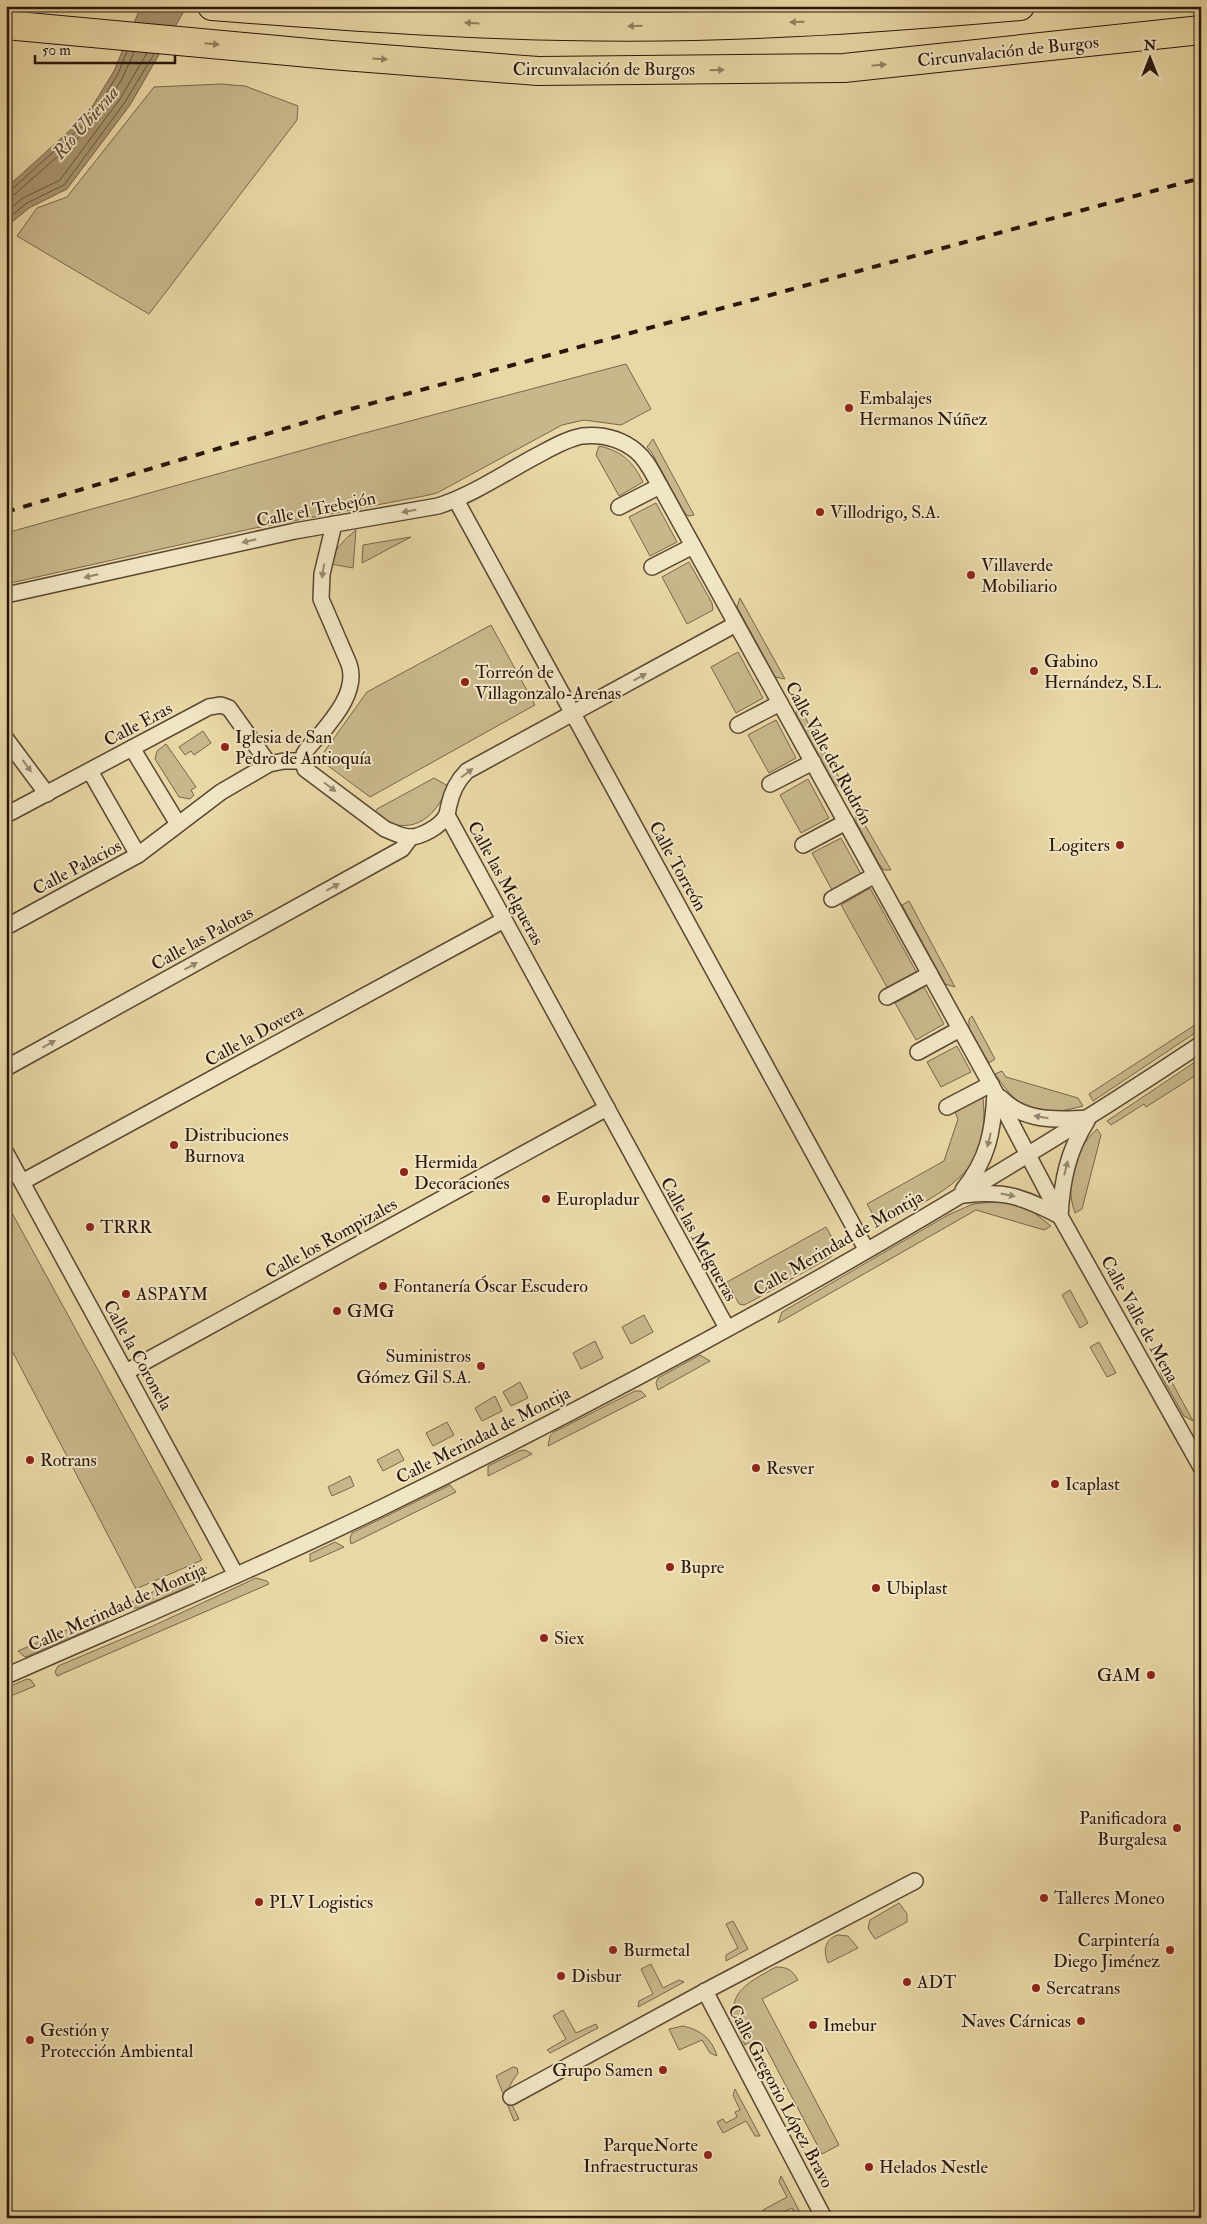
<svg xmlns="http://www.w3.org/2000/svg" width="1207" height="2224" font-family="'IM FELL Double Pica',serif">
  <rect width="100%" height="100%" fill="#e9d8a5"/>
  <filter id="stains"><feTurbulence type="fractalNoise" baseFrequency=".004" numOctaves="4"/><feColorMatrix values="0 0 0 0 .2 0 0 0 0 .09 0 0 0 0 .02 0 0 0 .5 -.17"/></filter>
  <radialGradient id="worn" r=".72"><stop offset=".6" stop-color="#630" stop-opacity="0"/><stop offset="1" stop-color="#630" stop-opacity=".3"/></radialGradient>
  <g fill="#c8b78b" stroke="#78664c">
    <polygon points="221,84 245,86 298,106 297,120 149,314 17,236 37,208 67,197 154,87"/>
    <polygon points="626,364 651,409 621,425 584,420 562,425 437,493 424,496 250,529 6,584 6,533 357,435"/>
    <polygon points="653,439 694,515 688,516 684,512 652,453 647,447"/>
    <path d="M 599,446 C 622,451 633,462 643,482 L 619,496 L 596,455 Z"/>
    <polygon points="656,503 677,542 650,556 629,517"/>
    <path d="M 356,530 L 353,568 L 331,564 C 334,549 344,540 356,530 Z"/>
    <polygon points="411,537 362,563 363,545"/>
    <polygon points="689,562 712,603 713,610 687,624 662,577"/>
    <polygon points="740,598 785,679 775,677 737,607"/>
    <polygon points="491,625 535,705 370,797 319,759 367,692"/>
    <polygon points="738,652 763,698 736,713 711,667"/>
    <polygon points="798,705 845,788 841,788 834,783 796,714"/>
    <polygon points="776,720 796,758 769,773 748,735"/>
    <polygon points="203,731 211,743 194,755 191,751 185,755 179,747"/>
    <polygon points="166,744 196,787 191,790 194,795 190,799 179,797 155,759 157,751"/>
    <path d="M 434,778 L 448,786 C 434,822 409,837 373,816 L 377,809 Z"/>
    <polygon points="808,779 829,818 801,833 780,795"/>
    <polygon points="858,813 891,870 884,870 879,864 856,822 856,815"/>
    <polygon points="841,838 861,874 832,890 812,853"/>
    <polygon points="870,888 917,973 888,989 841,905"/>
    <polygon points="909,901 955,987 945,984 902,905"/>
    <polygon points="924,987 944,1024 916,1040 895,1003"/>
    <polygon points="972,1016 995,1059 989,1063 969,1028 969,1019"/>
    <polygon points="1201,1021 1201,1029 1093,1101 1089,1094"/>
    <polygon points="957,1046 971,1072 941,1087 927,1062"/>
    <polygon points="1201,1058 1201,1072 1146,1107 1144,1104 1111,1125 1107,1121"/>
    <path d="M 1002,1071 L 1006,1077 L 1078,1098 L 1083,1106 C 1038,1118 1021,1113 995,1074 Z"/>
    <path d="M 983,1097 C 984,1111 985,1127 982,1140 C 973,1182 923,1202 890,1221 L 884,1223 L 876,1220 L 867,1204 L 944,1161 L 958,1119 L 955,1112 Z"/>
    <path d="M 1097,1129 L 1101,1135 L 1082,1209 L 1075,1213 C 1064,1181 1073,1152 1097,1129 Z"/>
    <polygon points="1002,1201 1032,1211 1051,1226 1044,1230 976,1210 778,1323 782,1312 948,1215 973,1204"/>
    <polygon points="6,1202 202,1560 136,1589 6,1339"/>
    <polygon points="826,1227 837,1246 831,1257 752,1301 744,1305 739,1304 727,1282"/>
    <polygon points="1070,1290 1088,1323 1080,1328 1062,1295"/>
    <polygon points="644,1315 653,1332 631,1344 622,1327"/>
    <polygon points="595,1341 603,1358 581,1369 573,1353"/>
    <polygon points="1099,1342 1116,1373 1107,1377 1090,1347"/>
    <polygon points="700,1355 710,1361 658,1390 656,1383 658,1378"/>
    <polygon points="1162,1364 1193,1421 1184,1416 1162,1377 1160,1372"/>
    <polygon points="520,1382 528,1398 511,1406 503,1392"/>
    <polygon points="635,1391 641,1391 646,1396 548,1446 550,1436 554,1432"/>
    <polygon points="495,1396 502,1411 482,1421 475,1408"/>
    <polygon points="447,1422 454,1435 433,1446 426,1433"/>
    <polygon points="398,1449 404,1460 383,1471 377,1460"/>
    <polygon points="525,1450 532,1454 488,1476 488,1466 519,1451"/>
    <polygon points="350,1476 354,1486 332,1496 328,1487"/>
    <polygon points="450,1485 456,1492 351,1544 350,1538 352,1533"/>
    <polygon points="335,1542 344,1547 310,1562 310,1554"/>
    <polygon points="206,1567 204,1580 139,1608 133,1608 129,1603"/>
    <polygon points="256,1578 267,1581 269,1584 57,1676 55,1672 58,1666 155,1625"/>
    <polygon points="108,1612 107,1622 28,1656 25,1657 18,1651"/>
    <polygon points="27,1679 31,1680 35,1686 6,1698 6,1688"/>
    <polygon points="899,1903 907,1914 907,1922 875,1939 868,1928 870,1920"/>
    <polygon points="733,1921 748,1949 726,1961 726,1955 738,1948 726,1924"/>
    <path d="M 838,1935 L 848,1936 L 858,1948 L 828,1963 C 823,1952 824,1939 838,1935 Z"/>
    <polygon points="651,1964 663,1988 679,1980 684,1982 638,2007 639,2001 653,1994 641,1969"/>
    <path d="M 776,1967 C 788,1967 792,1970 798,1980 L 762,1999 L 839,2145 L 822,2154 L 766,2048 C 759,2044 753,2039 745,2045 C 722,1999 735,1989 776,1967 Z"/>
    <polygon points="563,2010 576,2033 596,2024 598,2028 550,2053 547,2050 566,2039 553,2016"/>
    <path d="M 683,2026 C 701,2030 712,2039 717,2056 L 710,2053 L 702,2040 L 679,2050 L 669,2029 Z"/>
    <path d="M 513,2067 L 517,2068 L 518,2073 C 502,2094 509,2097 519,2119 L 514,2121 L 496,2076 Z"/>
    <polygon points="735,2089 760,2136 755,2136 746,2121 723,2133 717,2122 723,2119 726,2123 737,2117 735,2112 740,2110 733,2095"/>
    <polygon points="781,2176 803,2218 797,2218 792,2208 773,2218 767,2218 763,2210 787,2197 779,2182"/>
  </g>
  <polygon fill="#a89671" stroke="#756249" points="141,6 187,6 130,105 67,189 29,208 6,227 6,188 87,115 114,71"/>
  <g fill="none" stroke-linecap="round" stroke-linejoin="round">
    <g stroke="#68563f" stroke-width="1">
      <polyline points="6,191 12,189 90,119 118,74 127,51"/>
      <polyline points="6,197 15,194 95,123 123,77 134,52"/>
      <polyline points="6,212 23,198 60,180 120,99 147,53"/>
      <polyline points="6,220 27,203 64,185 125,102 154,54"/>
    </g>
    <g stroke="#594633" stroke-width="18">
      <g id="street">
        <polyline points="456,500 866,1249"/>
        <polyline points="619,507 660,486"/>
        <path d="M 334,524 L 322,574 L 321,599 L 349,664 C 358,690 335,717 319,736 C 314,741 307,748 304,754 C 302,760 304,764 305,769 L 385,829 C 393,832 401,837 410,837 C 421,837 441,826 446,816 C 448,813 448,808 449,805 C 452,791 457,781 467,771 L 736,624"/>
        <polyline points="652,567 693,546"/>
        <path d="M 6,595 L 295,531 L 438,506 C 475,494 507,471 540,454 C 553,447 567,439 582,436 C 602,434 621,439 636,451 C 647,460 653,474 660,486 L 995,1092 L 1060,1216 L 1201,1467"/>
        <polyline points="738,725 780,703"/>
        <polyline points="6,739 47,794"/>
        <polyline points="132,748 178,824"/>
        <polyline points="90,771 138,855"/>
        <polyline points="770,784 813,762"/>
        <polyline points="6,815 209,707 221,705 229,708 269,764"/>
        <polyline points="447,815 727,1328"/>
        <polyline points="803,845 846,822"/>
        <polyline points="832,899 875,875"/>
        <polyline points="6,927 138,855 221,792 269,764 284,761 303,761"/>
        <polyline points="887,997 930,974"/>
        <polyline points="918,1052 960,1029"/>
        <polyline points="6,1068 402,849 411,837"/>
        <path d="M 1001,1098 C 1024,1122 1057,1120 1088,1118"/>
        <polyline points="947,1107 991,1084"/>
        <polyline points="6,1153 236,1575"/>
        <polyline points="22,1182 504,920"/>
        <path d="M 963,1190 C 988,1159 993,1132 995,1093"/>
        <path d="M 964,1195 C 1005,1190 1023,1197 1060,1216"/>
        <path d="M 1060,1216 C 1062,1180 1068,1151 1087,1121"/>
        <polyline points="126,1372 607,1108"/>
        <path d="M 6,1676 C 133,1620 260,1567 385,1506 C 665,1369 941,1217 1201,1044"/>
        <polyline points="705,1991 824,2218"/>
        <polyline points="511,2097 713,1987 915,1881"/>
      </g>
    </g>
    <g stroke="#29150d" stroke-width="30">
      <g id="highway">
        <path d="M 212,6 C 329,15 447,24 565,26 C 717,30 869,19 1020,6"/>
        <polyline points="6,25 331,55 538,71 844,68 1201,30"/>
      </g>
    </g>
    <use href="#street" stroke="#f1e6c4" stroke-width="15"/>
    <use href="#highway" stroke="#e9d8a5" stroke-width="28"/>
    <polyline stroke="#29150d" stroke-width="4" stroke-dasharray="9 9" stroke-linecap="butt" points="6,512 340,412 1201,178"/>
  </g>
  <defs><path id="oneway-solid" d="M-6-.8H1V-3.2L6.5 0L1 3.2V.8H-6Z" transform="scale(1.25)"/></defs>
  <g fill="#938061">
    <use href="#oneway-solid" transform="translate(797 22) rotate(178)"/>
    <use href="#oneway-solid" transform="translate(472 23) rotate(-177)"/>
    <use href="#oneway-solid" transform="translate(635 26) rotate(179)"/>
    <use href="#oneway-solid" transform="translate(212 44) rotate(5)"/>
    <use href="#oneway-solid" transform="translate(380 59) rotate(4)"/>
    <use href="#oneway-solid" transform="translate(879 65) rotate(-6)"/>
    <use href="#oneway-solid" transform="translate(717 70) rotate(-1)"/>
  </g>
  <g fill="#978872">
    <use href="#oneway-solid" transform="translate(409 511) rotate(170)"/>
    <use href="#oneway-solid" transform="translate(249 541) rotate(167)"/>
    <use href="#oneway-solid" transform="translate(323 571) rotate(99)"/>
    <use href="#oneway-solid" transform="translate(91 576) rotate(167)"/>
    <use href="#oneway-solid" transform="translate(640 677) rotate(-29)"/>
    <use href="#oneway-solid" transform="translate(27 766) rotate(54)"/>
    <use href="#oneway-solid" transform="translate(467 773) rotate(-37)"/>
    <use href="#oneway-solid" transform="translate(330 787) rotate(37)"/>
    <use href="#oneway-solid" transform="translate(333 887) rotate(-29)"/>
    <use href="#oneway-solid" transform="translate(191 966) rotate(-29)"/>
    <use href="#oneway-solid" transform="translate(49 1044) rotate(-29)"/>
    <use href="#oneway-solid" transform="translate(1041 1117) rotate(-170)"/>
    <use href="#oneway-solid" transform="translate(989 1140) rotate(104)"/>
    <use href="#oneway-solid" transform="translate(1066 1168) rotate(-76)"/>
    <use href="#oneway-solid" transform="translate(1008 1195) rotate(11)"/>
  </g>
  <g fill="#8f2418" stroke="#f1e6c4" stroke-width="2">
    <circle cx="849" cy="408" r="5"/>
    <circle cx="820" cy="512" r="5"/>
    <circle cx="971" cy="575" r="5"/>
    <circle cx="1034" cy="671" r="5"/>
    <circle cx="465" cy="682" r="5"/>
    <circle cx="225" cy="747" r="5"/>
    <circle cx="1120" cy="845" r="5"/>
    <circle cx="174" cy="1145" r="5"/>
    <circle cx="404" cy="1172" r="5"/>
    <circle cx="546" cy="1199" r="5"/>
    <circle cx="90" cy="1227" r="5"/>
    <circle cx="383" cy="1286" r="5"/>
    <circle cx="126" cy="1294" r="5"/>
    <circle cx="337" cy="1311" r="5"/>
    <circle cx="481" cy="1366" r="5"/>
    <circle cx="30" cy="1460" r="5"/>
    <circle cx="756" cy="1468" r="5"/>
    <circle cx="1055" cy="1484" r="5"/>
    <circle cx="670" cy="1567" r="5"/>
    <circle cx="876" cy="1588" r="5"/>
    <circle cx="544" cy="1638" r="5"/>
    <circle cx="1151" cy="1675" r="5"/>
    <circle cx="1177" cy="1828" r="5"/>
    <circle cx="1044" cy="1898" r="5"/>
    <circle cx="259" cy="1902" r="5"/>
    <circle cx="613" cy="1950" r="5"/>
    <circle cx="1170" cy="1950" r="5"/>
    <circle cx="561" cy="1976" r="5"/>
    <circle cx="907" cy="1982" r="5"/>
    <circle cx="1036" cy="1988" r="5"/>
    <circle cx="1081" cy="2021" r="5"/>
    <circle cx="813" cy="2025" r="5"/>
    <circle cx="30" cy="2040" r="5"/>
    <circle cx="663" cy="2070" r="5"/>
    <circle cx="708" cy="2155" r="5"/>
    <circle cx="869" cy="2167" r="5"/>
  </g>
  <g text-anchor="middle" stroke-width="4" stroke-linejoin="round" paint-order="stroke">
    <g font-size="18" fill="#29150d" stroke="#f1e6c4">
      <text transform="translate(1008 51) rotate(-6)" y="6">Circunvalación de Burgos</text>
      <text x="604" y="75">Circunvalación de Burgos</text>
      <text transform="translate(316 509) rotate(-11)" y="6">Calle el Trebejón</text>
      <text transform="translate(138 724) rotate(-28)" y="6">Calle Eras</text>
      <text transform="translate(829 753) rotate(61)" y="6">Calle Valle del Rudrón</text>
      <text transform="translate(678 866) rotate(61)" y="6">Calle Torreón</text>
      <text transform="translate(77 867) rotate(-28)" y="6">Calle Palacios</text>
      <text transform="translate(506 883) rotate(61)" y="6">Calle las Melgueras</text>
      <text transform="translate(202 938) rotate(-29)" y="6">Calle las Palotas</text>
      <text transform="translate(254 1035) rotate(-29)" y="6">Calle la Dovera</text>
      <text transform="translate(331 1238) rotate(-29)" y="6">Calle los Rompizales</text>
      <text transform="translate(699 1239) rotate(61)" y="6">Calle las Melgueras</text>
      <text transform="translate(838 1243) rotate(-30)" y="6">Calle Merindad de Montija</text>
      <text transform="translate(1140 1319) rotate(61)" y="6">Calle Valle de Mena</text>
      <text transform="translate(138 1355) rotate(61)" y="6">Calle la Coronela</text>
      <text transform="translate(483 1435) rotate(-27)" y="6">Calle Merindad de Montija</text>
      <text transform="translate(117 1607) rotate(-24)" y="6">Calle Merindad de Montija</text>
      <text transform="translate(781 2096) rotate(62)" y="6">Calle Gregorio López Bravo</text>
    </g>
    <g font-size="18" fill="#29150d" stroke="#f1e6c4" text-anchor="start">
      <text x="859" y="404">Embalajes<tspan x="859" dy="21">Hermanos Núñez</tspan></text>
      <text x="830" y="518">Villodrigo, S.A.</text>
      <text x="981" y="571">Villaverde<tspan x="981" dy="21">Mobiliario</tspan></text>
      <text x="1044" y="667">Gabino<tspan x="1044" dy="21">Hernández, S.L.</tspan></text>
      <text x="475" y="678">Torreón de<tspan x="475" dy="21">Villagonzalo-Arenas</tspan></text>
      <text x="235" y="743">Iglesia de San<tspan x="235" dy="21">Pedro de Antioquía</tspan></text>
      <text x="1110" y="851" text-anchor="end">Logiters</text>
      <text x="184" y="1141">Distribuciones<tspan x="184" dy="21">Burnova</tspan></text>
      <text x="414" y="1168">Hermida<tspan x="414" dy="21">Decoraciones</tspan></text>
      <text x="556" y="1205">Europladur</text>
      <text x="100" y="1233">TRRR</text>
      <text x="393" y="1292">Fontanería Óscar Escudero</text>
      <text x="136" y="1300">ASPAYM</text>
      <text x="347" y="1317">GMG</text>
      <text x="471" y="1362" text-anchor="end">Suministros<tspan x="471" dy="21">Gómez Gil S.A.</tspan></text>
      <text x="40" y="1466">Rotrans</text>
      <text x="766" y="1474">Resver</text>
      <text x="1065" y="1490">Icaplast</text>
      <text x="680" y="1573">Bupre</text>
      <text x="886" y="1594">Ubiplast</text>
      <text x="554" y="1644">Siex</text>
      <text x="1141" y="1681" text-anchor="end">GAM</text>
      <text x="1167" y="1824" text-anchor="end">Panificadora<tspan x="1167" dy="21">Burgalesa</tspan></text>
      <text x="1054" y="1904">Talleres Moneo</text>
      <text x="269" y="1908">PLV Logistics</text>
      <text x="1160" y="1946" text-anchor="end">Carpintería<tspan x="1160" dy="21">Diego Jiménez</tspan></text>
      <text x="623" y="1956">Burmetal</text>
      <text x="571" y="1982">Disbur</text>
      <text x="917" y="1988">ADT</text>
      <text x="1046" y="1994">Sercatrans</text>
      <text x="1071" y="2027" text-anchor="end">Naves Cárnicas</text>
      <text x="823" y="2031">Imebur</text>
      <text x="40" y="2036">Gestión y<tspan x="40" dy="21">Protección Ambiental</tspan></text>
      <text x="653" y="2076" text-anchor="end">Grupo Samen</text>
      <text x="698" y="2151" text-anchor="end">ParqueNorte<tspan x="698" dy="21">Infraestructuras</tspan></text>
      <text x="879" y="2173">Helados Nestle</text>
    </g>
    <g font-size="19" font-style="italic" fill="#5c4935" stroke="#f1e6c4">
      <text transform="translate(85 122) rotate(-49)" y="7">Río Ubierna</text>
    </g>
  </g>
  <rect width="1207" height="2224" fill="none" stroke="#e9d8a5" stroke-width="25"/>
  <rect x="8" y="8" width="1192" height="2209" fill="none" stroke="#29150d" stroke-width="2.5"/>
  <rect x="12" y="12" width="1182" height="2199" fill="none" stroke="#29150d"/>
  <g transform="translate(1150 58)" stroke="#f1e6c4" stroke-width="4" paint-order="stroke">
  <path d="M0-4L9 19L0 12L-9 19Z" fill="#29150d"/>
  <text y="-8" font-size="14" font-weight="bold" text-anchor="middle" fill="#29150d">N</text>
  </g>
  <path d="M35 55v8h140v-8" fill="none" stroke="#29150d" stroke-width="2.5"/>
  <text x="42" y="55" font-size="15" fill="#29150d" stroke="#f1e6c4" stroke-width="4" paint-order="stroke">50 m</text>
  <rect width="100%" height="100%" filter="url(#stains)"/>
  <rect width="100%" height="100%" fill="url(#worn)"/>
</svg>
